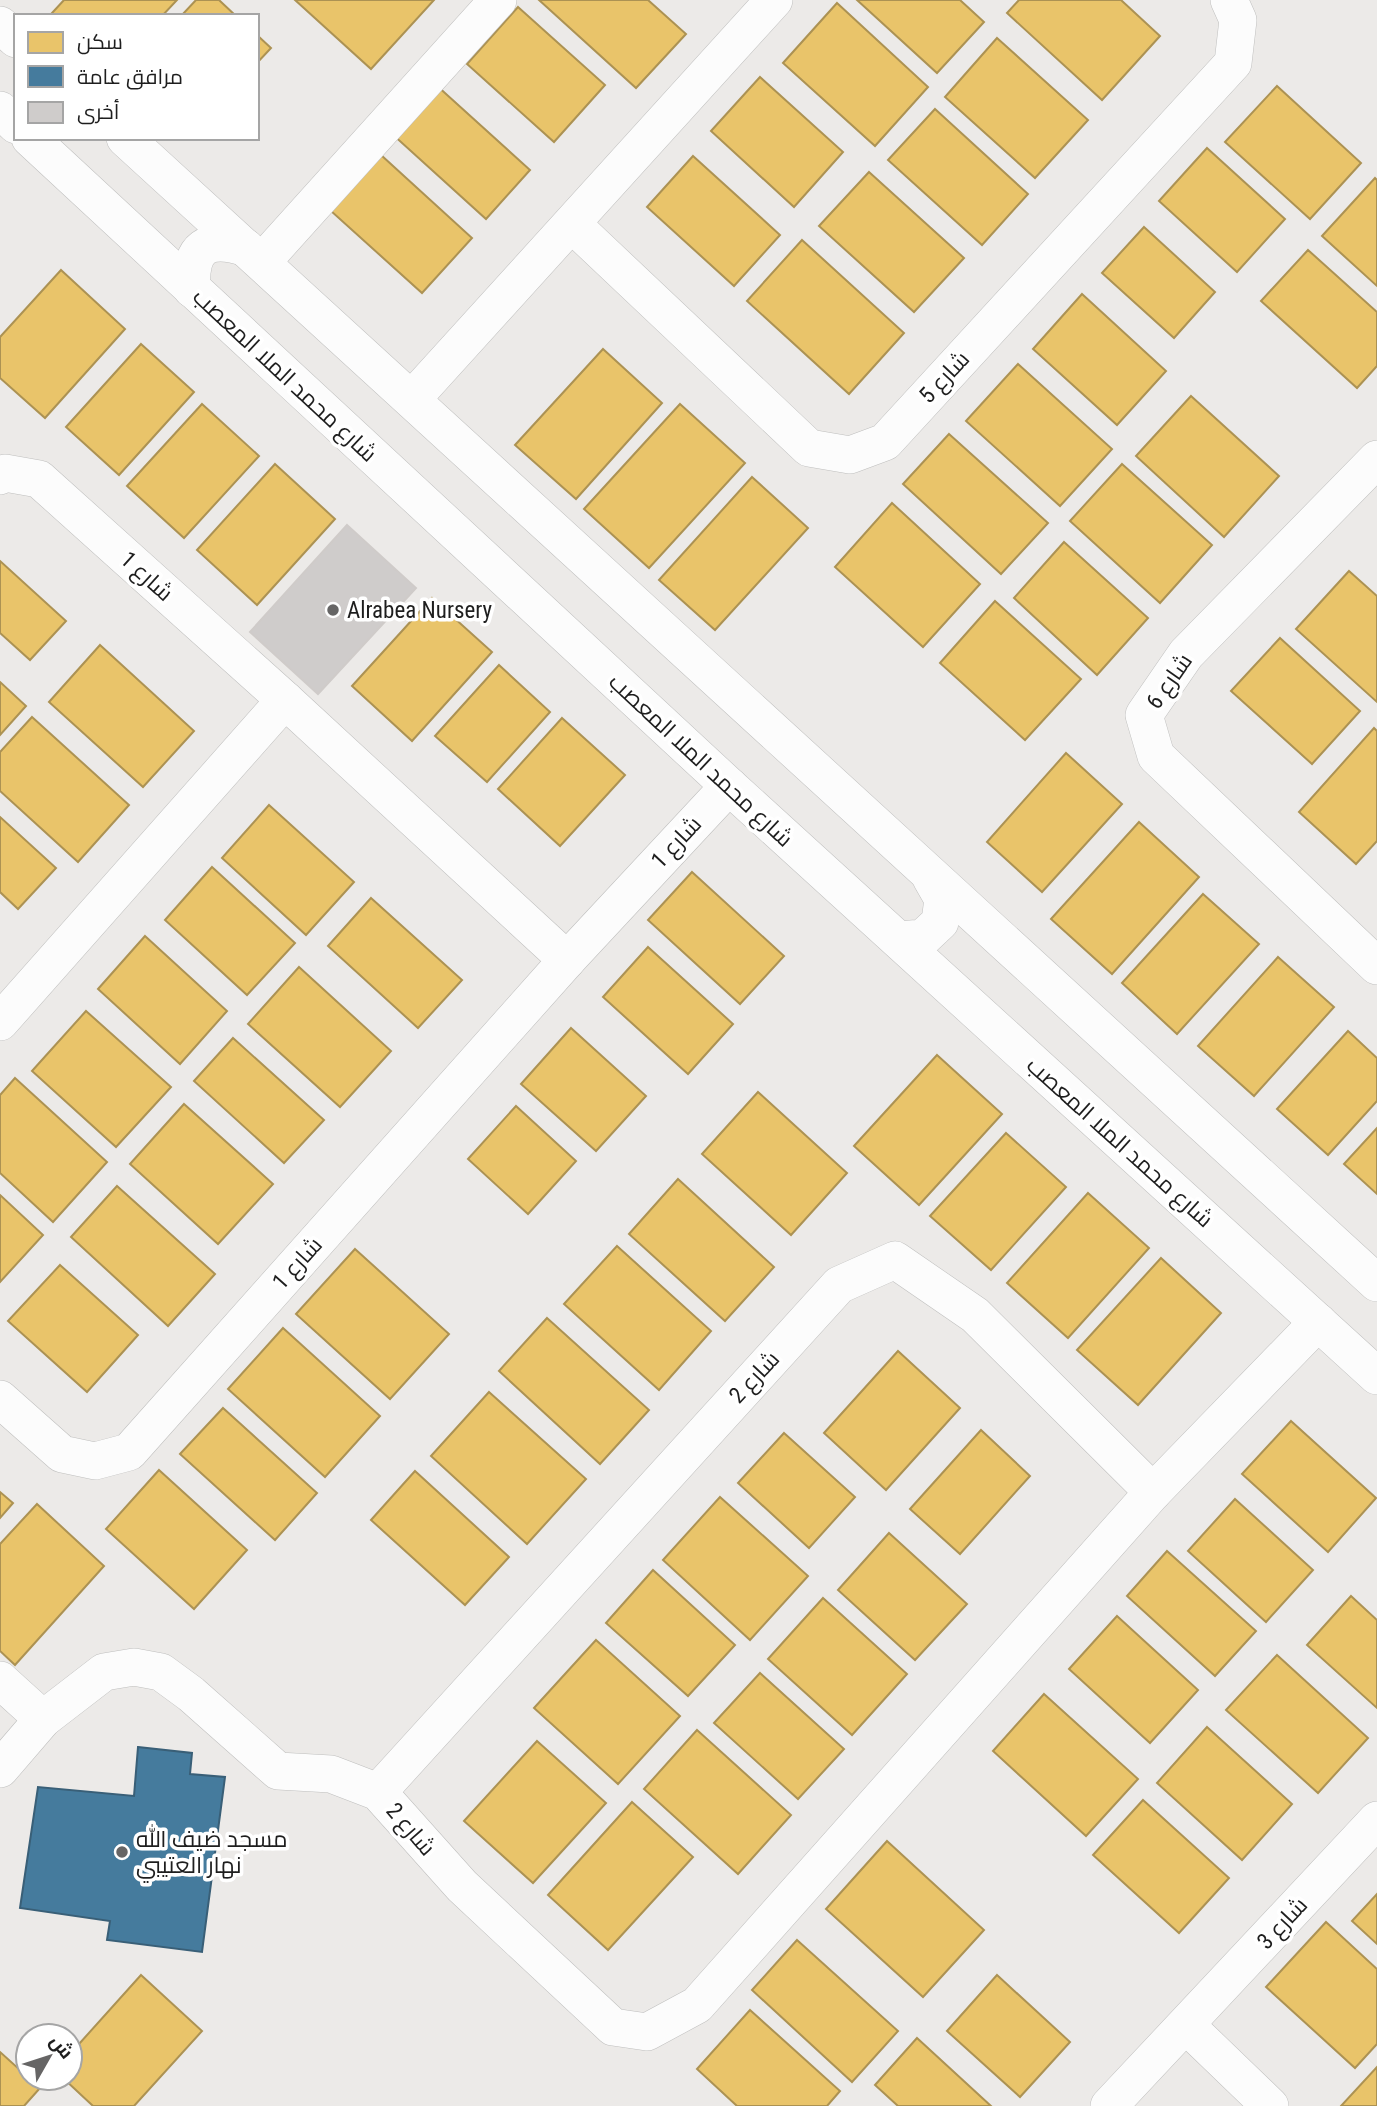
<svg xmlns="http://www.w3.org/2000/svg" width="1377" height="2106" font-family="'Roboto Condensed',Cairo,sans-serif">
  <rect width="100%" height="100%" fill="#eceae8"/>
  <g fill="#e9c46a" stroke="#ac9253" stroke-width="2">
    <polygon points="64,0 177,0 162,16 55,16 52,13"/>
    <polygon points="196,0 219,0 236,16 181,16"/>
    <polygon points="295,0 434,0 371,69"/>
    <polygon points="539,0 648,0 686,34 636,88"/>
    <polygon points="857,0 960,0 984,22 937,73"/>
    <polygon points="1019,0 1121,0 1160,36 1102,100 1007,13"/>
    <polygon points="837,3 928,87 875,146 783,63"/>
    <polygon points="518,7 605,85 554,142 467,64"/>
    <polygon points="257,35 271,48 257,63"/>
    <polygon points="997,38 1088,120 1035,178 945,97"/>
    <polygon points="760,77 843,152 794,207 711,131"/>
    <polygon points="435,84 530,170 486,219 391,133"/>
    <polygon points="1277,86 1361,163 1310,219 1225,142"/>
    <polygon points="935,109 1028,194 982,245 888,160"/>
    <polygon points="1207,148 1285,219 1237,272 1159,201"/>
    <polygon points="381,155 472,238 422,293 331,211"/>
    <polygon points="693,156 780,235 734,286 647,207"/>
    <polygon points="869,172 964,258 914,312 819,226"/>
    <polygon points="1375,178 1377,180 1377,286 1322,236"/>
    <polygon points="1144,227 1215,292 1174,338 1102,273"/>
    <polygon points="802,240 904,333 849,394 747,301"/>
    <polygon points="1308,250 1377,312 1377,366 1357,388 1261,301"/>
    <polygon points="61,270 125,329 45,418 0,378 0,337"/>
    <polygon points="1082,294 1166,371 1117,425 1033,349"/>
    <polygon points="141,344 194,392 119,475 66,427"/>
    <polygon points="603,349 662,403 576,499 515,445"/>
    <polygon points="1018,364 1112,449 1060,506 966,421"/>
    <polygon points="1191,396 1279,476 1224,537 1136,456"/>
    <polygon points="202,404 259,456 184,538 127,486"/>
    <polygon points="680,404 745,463 649,568 584,509"/>
    <polygon points="949,434 1048,523 1001,574 903,484"/>
    <polygon points="275,464 335,519 257,605 197,550"/>
    <polygon points="1122,464 1212,545 1160,603 1070,521"/>
    <polygon points="752,477 808,528 715,630 659,580"/>
    <polygon points="892,503 980,584 923,647 835,567"/>
    <polygon points="1064,542 1148,618 1097,675 1014,598"/>
    <polygon points="0,561 66,621 30,660 0,633"/>
    <polygon points="1349,571 1377,596 1377,702 1296,629"/>
    <polygon points="432,598 492,652 412,741 352,686"/>
    <polygon points="995,601 1081,679 1025,740 940,663"/>
    <polygon points="1280,638 1360,711 1312,764 1231,691"/>
    <polygon points="100,645 194,731 143,787 49,702"/>
    <polygon points="499,665 550,712 487,782 435,736"/>
    <polygon points="0,682 26,706 0,735"/>
    <polygon points="32,717 129,805 78,862 0,791 0,752"/>
    <polygon points="562,718 625,775 560,846 498,789"/>
    <polygon points="1374,728 1377,731 1377,841 1356,864 1299,812"/>
    <polygon points="1066,753 1122,804 1042,892 987,842"/>
    <polygon points="269,805 354,882 306,935 222,858"/>
    <polygon points="0,817 56,868 18,909 0,892"/>
    <polygon points="1139,822 1199,877 1112,974 1051,919"/>
    <polygon points="212,867 295,943 247,995 165,920"/>
    <polygon points="692,872 784,956 740,1004 648,920"/>
    <polygon points="1203,894 1259,944 1177,1034 1122,983"/>
    <polygon points="371,898 462,980 418,1028 328,946"/>
    <polygon points="145,936 227,1011 180,1064 98,989"/>
    <polygon points="648,947 733,1024 688,1074 603,997"/>
    <polygon points="1278,957 1334,1007 1254,1096 1198,1046"/>
    <polygon points="299,967 391,1051 340,1107 248,1024"/>
    <polygon points="86,1011 171,1087 116,1147 32,1071"/>
    <polygon points="571,1028 646,1096 596,1151 521,1084"/>
    <polygon points="1348,1031 1377,1058 1377,1101 1328,1155 1277,1109"/>
    <polygon points="233,1038 324,1120 284,1163 194,1081"/>
    <polygon points="937,1055 1002,1114 919,1205 854,1146"/>
    <polygon points="15,1078 107,1162 53,1222 0,1173 0,1095"/>
    <polygon points="758,1092 847,1173 791,1235 702,1154"/>
    <polygon points="184,1104 273,1184 218,1244 130,1164"/>
    <polygon points="516,1106 576,1161 528,1214 468,1159"/>
    <polygon points="1377,1128 1377,1194 1344,1164"/>
    <polygon points="1006,1133 1066,1187 991,1270 930,1216"/>
    <polygon points="678,1179 774,1267 725,1321 629,1234"/>
    <polygon points="117,1186 215,1274 168,1326 71,1237"/>
    <polygon points="1088,1193 1149,1248 1068,1338 1007,1283"/>
    <polygon points="0,1195 43,1235 0,1282"/>
    <polygon points="617,1246 711,1331 659,1390 564,1304"/>
    <polygon points="355,1249 449,1334 390,1399 296,1314"/>
    <polygon points="1161,1258 1221,1313 1138,1405 1077,1350"/>
    <polygon points="60,1265 138,1335 87,1392 8,1321"/>
    <polygon points="547,1318 649,1410 600,1464 499,1371"/>
    <polygon points="283,1328 380,1416 325,1477 228,1389"/>
    <polygon points="898,1351 960,1408 886,1490 824,1433"/>
    <polygon points="489,1392 586,1479 527,1544 431,1456"/>
    <polygon points="223,1408 317,1493 275,1540 180,1454"/>
    <polygon points="1291,1421 1376,1498 1328,1552 1242,1474"/>
    <polygon points="981,1430 1030,1476 960,1554 910,1509"/>
    <polygon points="784,1433 855,1497 809,1548 738,1483"/>
    <polygon points="159,1470 247,1550 194,1609 106,1529"/>
    <polygon points="415,1471 509,1557 465,1605 371,1520"/>
    <polygon points="0,1492 13,1503 0,1518"/>
    <polygon points="720,1497 808,1576 750,1640 663,1560"/>
    <polygon points="1235,1499 1313,1570 1266,1622 1188,1551"/>
    <polygon points="37,1504 104,1566 15,1665 0,1651 0,1544"/>
    <polygon points="889,1533 967,1604 915,1660 838,1590"/>
    <polygon points="1167,1551 1256,1631 1215,1676 1127,1596"/>
    <polygon points="653,1570 735,1645 688,1696 606,1623"/>
    <polygon points="1351,1596 1377,1620 1377,1708 1307,1645"/>
    <polygon points="823,1598 907,1674 852,1735 768,1659"/>
    <polygon points="1117,1616 1198,1690 1150,1743 1069,1669"/>
    <polygon points="596,1640 680,1716 618,1784 534,1708"/>
    <polygon points="1277,1655 1368,1738 1318,1793 1226,1710"/>
    <polygon points="760,1673 844,1749 798,1799 714,1723"/>
    <polygon points="1044,1694 1138,1779 1086,1836 993,1751"/>
    <polygon points="1207,1727 1292,1804 1242,1860 1157,1783"/>
    <polygon points="697,1730 791,1815 738,1874 644,1789"/>
    <polygon points="537,1741 606,1803 533,1883 464,1821"/>
    <polygon points="1143,1800 1229,1878 1179,1933 1093,1855"/>
    <polygon points="632,1802 693,1857 608,1950 548,1895"/>
    <polygon points="887,1841 984,1930 923,1997 826,1909"/>
    <polygon points="1377,1894 1377,1944 1352,1921"/>
    <polygon points="1326,1922 1377,1969 1377,2044 1355,2068 1266,1987"/>
    <polygon points="797,1940 898,2031 852,2082 752,1990"/>
    <polygon points="141,1975 202,2031 134,2106 93,2106 63,2078 70,2078 70,2054"/>
    <polygon points="997,1975 1070,2042 1020,2097 947,2031"/>
    <polygon points="750,2010 840,2091 827,2106 737,2106 697,2069"/>
    <polygon points="917,2038 991,2106 898,2106 875,2085"/>
    <polygon points="0,2052 40,2088 24,2106 0,2106"/>
    <polygon points="1377,2067 1377,2106 1341,2106"/>
  </g>
  <polygon fill="#457b9d" stroke="#395f77" stroke-width="2" points="138,1747 192,1753 190,1774 225,1777 202,1952 107,1940 110,1921 20,1908 38,1787 134,1796"/>
  <polygon fill="#cfcccb" stroke="#cfcbc9" stroke-width="2" points="347,525 416,588 318,694 250,632"/>
  <g fill="none" stroke-linecap="round" stroke-linejoin="round">
    <g stroke="#bfbfbe" stroke-width="38">
      <g id="minor">
        <polyline points="0,25 16,39"/>
        <polyline points="0,110 16,125"/>
        <polyline points="30,138 729,786 1377,1376"/>
        <polyline points="125,138 1377,1283"/>
        <polyline points="572,224 809,448 850,455 885,442 1233,63 1238,20 1229,0"/>
        <polyline points="262,262 498,0"/>
        <path d="M 192,289 C 189,247 207,235 246,248"/>
        <polyline points="412,399 774,0"/>
        <polyline points="1377,459 1186,654 1144,715 1156,756 1377,966"/>
        <polyline points="0,476 5,473 39,479 285,700 567,960"/>
        <polyline points="899,940 923,938 940,922 943,899 931,878"/>
        <polyline points="0,1022 285,700"/>
        <polyline points="0,1399 62,1454 95,1461 129,1452 567,960 729,786"/>
        <polyline points="0,1680 43,1719"/>
        <polyline points="0,1769 43,1719 104,1672 134,1667 161,1672 191,1694 278,1771 331,1774 378,1792 462,1886 613,2027 647,2032 697,2005 1153,1492 1318,1322"/>
        <polyline points="378,1792 839,1285 895,1260 975,1315 1153,1492"/>
        <polyline points="1187,2026 1270,2106"/>
        <polyline points="1109,2106 1377,1820"/>
      </g>
    </g>
    <use href="#minor" stroke="#fcfcfc" stroke-width="37"/>
  </g>
  <g fill="#666565" stroke="#fff" stroke-width="2.5">
    <circle cx="333" cy="610" r="7"/>
    <circle cx="122" cy="1852" r="7"/>
  </g>
  <g text-anchor="middle" stroke-width="7" stroke-linejoin="round" paint-order="stroke">
    <g font-size="23" fill="#1e1e1e" stroke="#fff">
      <text transform="translate(285 375) rotate(43)" y="8">شارع محمد الملا المعصب</text>
      <text transform="translate(944 377) rotate(-47)" y="8">شارع 5</text>
      <text transform="translate(147 576) rotate(42)" y="8">شارع 1</text>
      <text transform="translate(1169 681) rotate(-55)" y="8">شارع 6</text>
      <text transform="translate(701 760) rotate(43)" y="8">شارع محمد الملا المعصب</text>
      <text transform="translate(676 842) rotate(-47)" y="8">شارع 1</text>
      <text transform="translate(1120 1142) rotate(42)" y="8">شارع محمد الملا المعصب</text>
      <text transform="translate(297 1263) rotate(-48)" y="8">شارع 1</text>
      <text transform="translate(754 1377) rotate(-47)" y="8">شارع 2</text>
      <text transform="translate(411 1829) rotate(49)" y="8">شارع 2</text>
      <text transform="translate(1282 1923) rotate(-47)" y="8">شارع 3</text>
    </g>
    <g font-size="23" fill="#1e1e1e" stroke="#fff" text-anchor="start">
      <text x="347" y="618">Alrabea Nursery</text>
      <text x="136" y="1847">مسجد ضيف الله<tspan x="136" dy="26">نهار العتيبي</tspan></text>
    </g>
  </g>
  <rect x="14" y="14" width="245" height="126" fill="#ffffff" stroke="#a5a5a5" stroke-width="2"/>
  <rect x="28" y="32" width="35" height="21" fill="#e9c46a" stroke="#a5a5a5" stroke-width="2"/>
  <text x="77" y="49" font-size="21" fill="#1e1e1e">سكن</text>
  <rect x="28" y="66" width="35" height="21" fill="#457b9d" stroke="#a5a5a5" stroke-width="2"/>
  <text x="77" y="84" font-size="21" fill="#1e1e1e">مرافق عامة</text>
  <rect x="28" y="102" width="35" height="21" fill="#cfcccb" stroke="#a5a5a5" stroke-width="2"/>
  <text x="77" y="119" font-size="21" fill="#1e1e1e">أخرى</text>
  <g transform="translate(49 2057) rotate(51)"><circle r="33" fill="#ffffff" stroke="#a5a5a5" stroke-width="2"/>
  <path d="M0-5L12 26L0 18L-12 26Z" fill="#666565"/>
  <text y="-10" font-size="19" font-weight="bold" text-anchor="middle" fill="#1e1e1e">ش</text>
  </g>
</svg>
